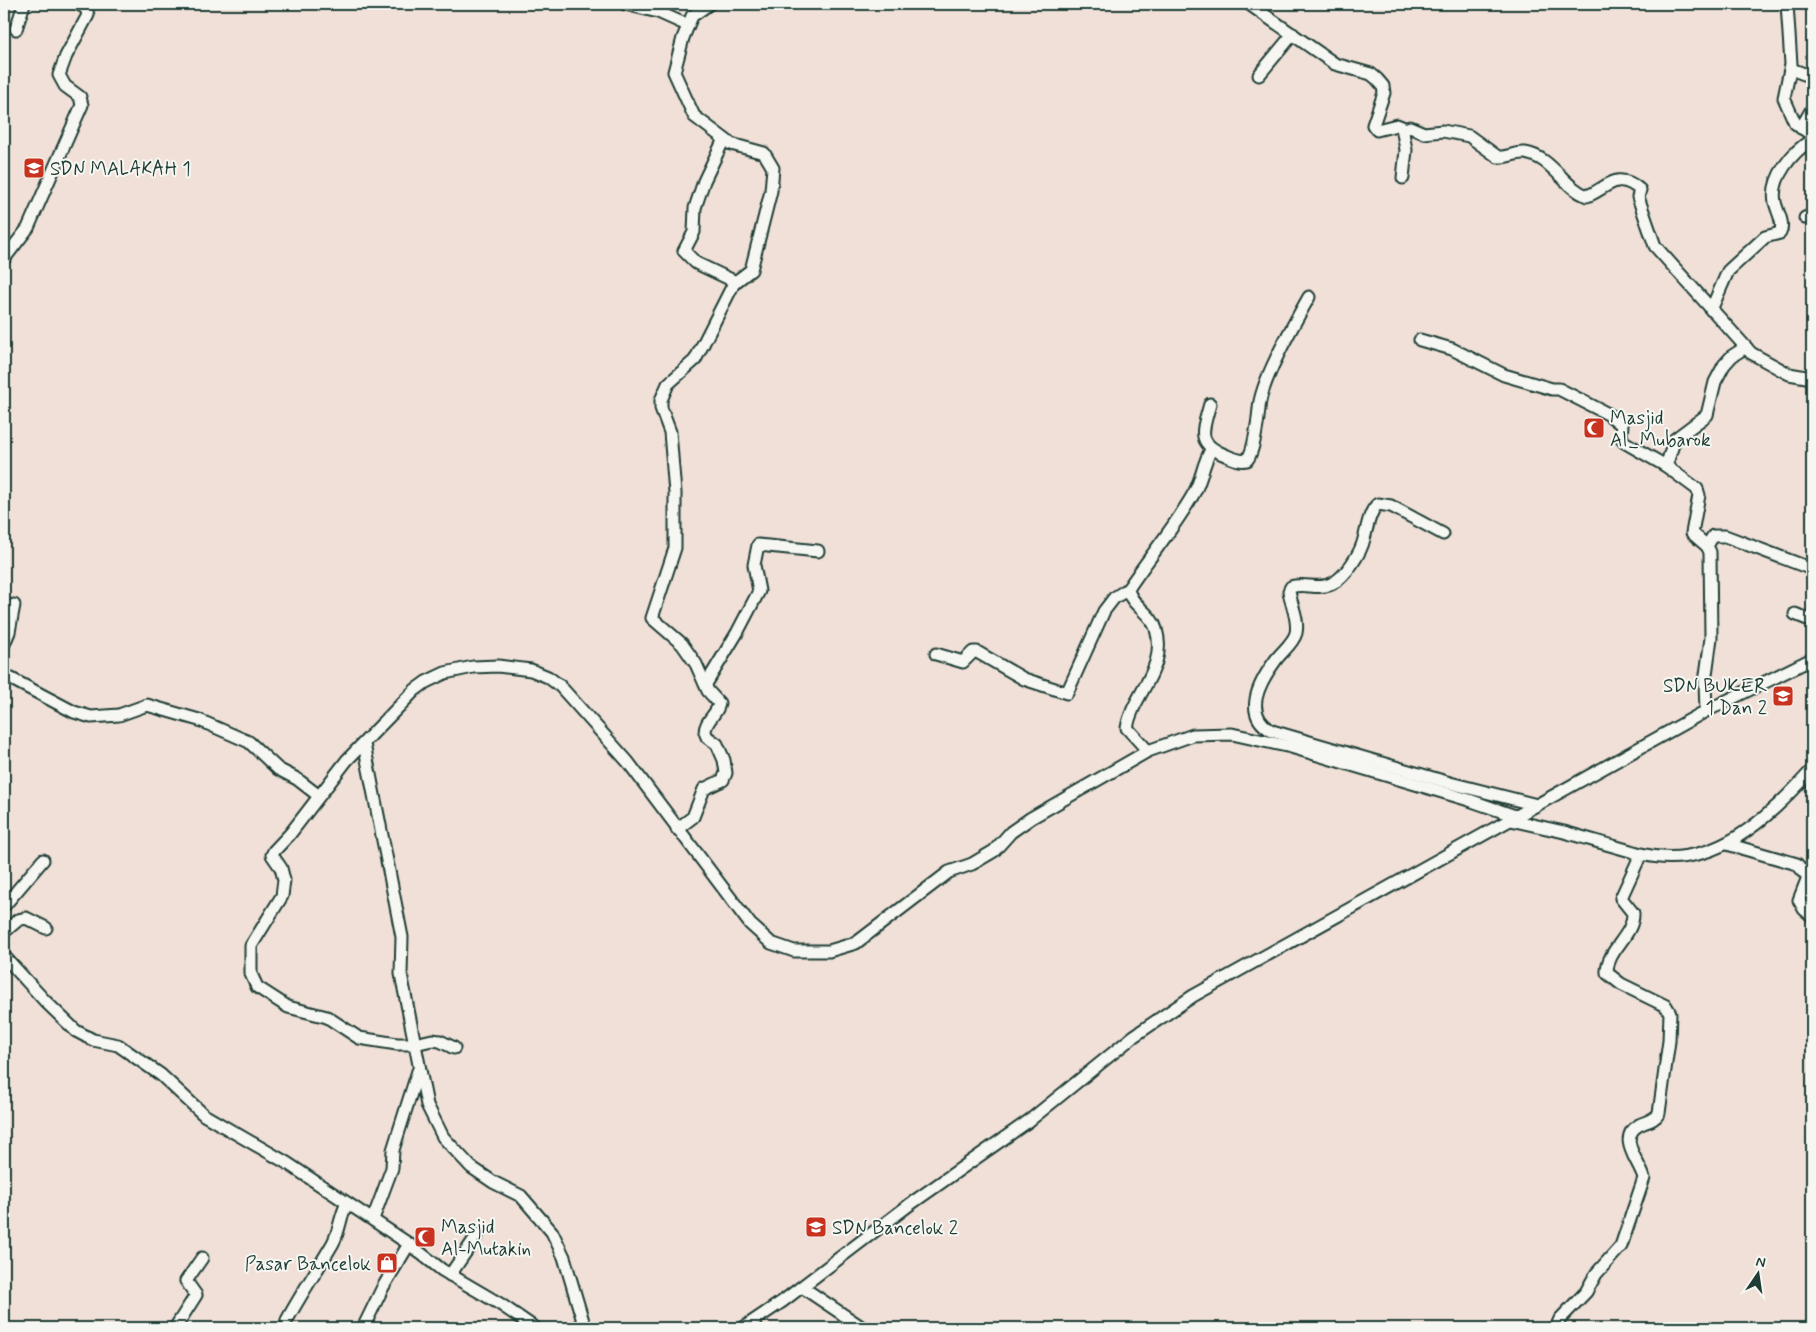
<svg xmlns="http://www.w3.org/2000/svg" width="1816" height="1332" font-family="Mynerve,sans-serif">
  <rect width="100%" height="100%" fill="#f1e0d8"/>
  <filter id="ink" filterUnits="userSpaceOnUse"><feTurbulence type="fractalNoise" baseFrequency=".02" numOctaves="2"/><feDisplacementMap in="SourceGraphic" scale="10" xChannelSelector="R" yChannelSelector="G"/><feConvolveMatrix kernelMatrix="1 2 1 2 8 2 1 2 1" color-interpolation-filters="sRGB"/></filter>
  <g filter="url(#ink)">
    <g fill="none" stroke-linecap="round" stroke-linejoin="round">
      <g stroke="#1f3d34" stroke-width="15">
        <g id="minor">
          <polyline points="625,4 658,12 687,25"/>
          <polyline points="1249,4 1335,64 1371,74 1377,79 1383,86 1384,93 1373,125 1377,130 1397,125 1402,127 1406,150 1403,178"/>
          <polyline points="1787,4 1791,64 1784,98 1795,123 1812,135"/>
          <polyline points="16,29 24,4"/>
          <polyline points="1791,69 1812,77"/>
          <polyline points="1259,75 1293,34"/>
          <polyline points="1801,128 1812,109"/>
          <path d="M 1403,130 L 1410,127 L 1424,133 L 1443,131 L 1469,136 L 1498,157 C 1507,158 1516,152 1525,153 C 1552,157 1563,187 1587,196 C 1606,189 1617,169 1640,190 L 1638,197 L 1655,246 L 1751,353 L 1789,374 L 1812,378"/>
          <polyline points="724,139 704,181 695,208 694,232 684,251 696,263 736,282"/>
          <polyline points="1805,218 1812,215"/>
          <polyline points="4,259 28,228 82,105 80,97 65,86 59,75 66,56 88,15 86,8 78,4"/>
          <path d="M 1711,310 L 1728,271 L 1765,237 L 1780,233 C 1785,223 1777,212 1775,202 C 1770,178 1793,151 1812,140"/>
          <polyline points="1420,340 1452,349 1504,375 1552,389 1559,389 1608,414 1622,425 1621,436 1624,442 1666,466 1697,489 1699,495 1692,533 1707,546 1710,552 1711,638 1705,682 1706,711"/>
          <path d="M 1210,404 C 1203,430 1195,443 1225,455 C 1232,458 1240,462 1247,460 C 1254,452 1258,420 1259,409 C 1260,382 1295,322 1309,297"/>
          <polyline points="1666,466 1675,439 1707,415 1715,382 1724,365 1732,356 1746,347"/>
          <path d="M 1443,534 L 1391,506 L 1378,504 C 1369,511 1367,529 1364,539 C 1361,553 1345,577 1333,583 C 1320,591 1304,582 1291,587 L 1289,591 C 1291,605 1299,619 1296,633 C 1293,644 1281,652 1275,661 C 1259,683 1242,714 1272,731 L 1450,783 L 1537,805"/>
          <polyline points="1707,546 1713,536 1725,536 1812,569"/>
          <polyline points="1795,614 1812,621"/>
          <polyline points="4,644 9,632 14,605"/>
          <polyline points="936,654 963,662 973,652 977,652 1024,679 1067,693 1104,611 1114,598 1128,589"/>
          <polyline points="4,675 74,712 91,717 119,715 147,705 199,720 249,742 278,769 297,779 319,796"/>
          <polyline points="706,684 737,633 759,591 754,565 758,545 818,551"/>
          <polyline points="364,744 402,937 401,974 427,1105 443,1137 471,1167 493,1182 521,1196 552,1232 564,1257 585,1328"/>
          <path d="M 1148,751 L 1127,728 C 1133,693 1168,669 1156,629 C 1152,613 1130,605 1128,589 C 1149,557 1175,527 1194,493 C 1202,479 1203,463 1211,450"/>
          <path d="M 1511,820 L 1564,832 L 1641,854 L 1621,898 L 1633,913 C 1634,936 1606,950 1607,973 L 1621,984 L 1666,1006 L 1670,1013 L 1669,1041 L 1659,1113 C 1654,1121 1647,1121 1639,1125 C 1616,1138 1640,1162 1644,1178 L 1621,1246 L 1596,1274 L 1586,1292 L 1560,1319 L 1556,1328"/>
          <path d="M 677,829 L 693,817 L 704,789 L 723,780 L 726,773 L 724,760 L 717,744 L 707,737 L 705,732 C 705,720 718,714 719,703 L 708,691 L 696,664 L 682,644 L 652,618 L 675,548 L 675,493 L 670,432 L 661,408 L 661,400 L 668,384 L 695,360 L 734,283 L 751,270 L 771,191 L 773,168 L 764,153 L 731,144 L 694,116 L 674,72 L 683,38 L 692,16 L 709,4"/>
          <polyline points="1727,844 1797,864 1808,877 1799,900 1804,909 1812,916"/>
          <path d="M 1641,854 C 1714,872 1767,819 1812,770"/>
          <polyline points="4,906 43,860"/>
          <polyline points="4,932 18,920 26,918 46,928"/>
          <polyline points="4,956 45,1001 76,1031 93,1040 118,1045 161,1075 204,1115 287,1163 409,1244"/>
          <polyline points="454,1048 440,1041 432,1040 415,1044 397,1044 359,1038 327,1017 288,1007 257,987 251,974 251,946 282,896 284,880 281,868 272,855 274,851 290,834 347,760 415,690 426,682 445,673 473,667 498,666 531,670 548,677 560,686 628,762 750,924 771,943 794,951 829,951 856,943 949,872 972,864 994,851 1011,832 1031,818 1148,751 1193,735 1232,734 1291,747 1469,800 1518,817"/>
          <polyline points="373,1219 392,1168 393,1150 418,1071"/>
          <polyline points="450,1275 478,1234"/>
          <polyline points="802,1287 863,1328"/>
          <path d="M 287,1320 C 301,1294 318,1269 333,1243 C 340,1230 340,1216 347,1203"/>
          <polyline points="175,1328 196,1295 186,1281 202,1258"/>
          <polyline points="363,1328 383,1287 409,1244 442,1270 500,1304 535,1328"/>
          <polyline points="743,1328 783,1301 909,1205 1030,1120 1134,1036 1193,996 1706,711 1812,659"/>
        </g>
      </g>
      <use href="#minor" stroke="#f6f6f2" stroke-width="11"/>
    </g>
  </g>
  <defs>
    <g id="school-square" transform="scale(1.125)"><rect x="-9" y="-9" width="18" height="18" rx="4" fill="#c8321e" stroke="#f6f6f2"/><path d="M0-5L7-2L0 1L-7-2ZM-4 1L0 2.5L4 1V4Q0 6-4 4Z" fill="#fff"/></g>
    <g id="mosque-square" transform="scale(1.125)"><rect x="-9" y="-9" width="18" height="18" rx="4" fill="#c8321e" stroke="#f6f6f2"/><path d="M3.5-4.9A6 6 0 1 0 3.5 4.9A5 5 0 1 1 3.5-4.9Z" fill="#fff"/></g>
    <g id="shop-square" transform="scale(1.125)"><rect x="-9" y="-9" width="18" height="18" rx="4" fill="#c8321e" stroke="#f6f6f2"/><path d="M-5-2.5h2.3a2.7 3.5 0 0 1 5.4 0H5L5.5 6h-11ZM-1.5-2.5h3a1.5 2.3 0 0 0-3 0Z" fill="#fff"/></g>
  </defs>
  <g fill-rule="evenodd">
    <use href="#school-square" x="34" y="168"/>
    <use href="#mosque-square" x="1594" y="428"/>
    <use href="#school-square" x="1783" y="696"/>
    <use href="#school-square" x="816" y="1227"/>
    <use href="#mosque-square" x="425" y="1237"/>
    <use href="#shop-square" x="387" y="1263"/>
  </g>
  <g text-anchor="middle" stroke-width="4" stroke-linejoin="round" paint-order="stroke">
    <g font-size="19" fill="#1f3d34" stroke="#f6f6f2" text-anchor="start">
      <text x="50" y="175">SDN MALAKAH 1</text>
      <text x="1610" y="424">Masjid<tspan x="1610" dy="22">Al_Mubarok</tspan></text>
      <text x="1767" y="692" text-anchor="end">SDN BUKER<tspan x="1767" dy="22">1 Dan 2</tspan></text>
      <text x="441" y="1233">Masjid<tspan x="441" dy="22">Al-Mutakin</tspan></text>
      <text x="832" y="1234">SDN Bancelok 2</text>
      <text x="371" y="1270" text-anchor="end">Pasar Bancelok</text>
    </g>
  </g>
  <rect width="1816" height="1332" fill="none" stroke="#f6f6f2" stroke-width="20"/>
  <rect x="10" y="10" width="1796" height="1312" fill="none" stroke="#1f3d34" stroke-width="2" filter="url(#ink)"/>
  <g transform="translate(1758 1274) rotate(13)" stroke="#f6f6f2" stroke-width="4" paint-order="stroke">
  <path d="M0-4L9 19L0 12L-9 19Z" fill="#1f3d34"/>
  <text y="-8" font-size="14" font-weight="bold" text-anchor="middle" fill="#1f3d34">N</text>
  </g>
</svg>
